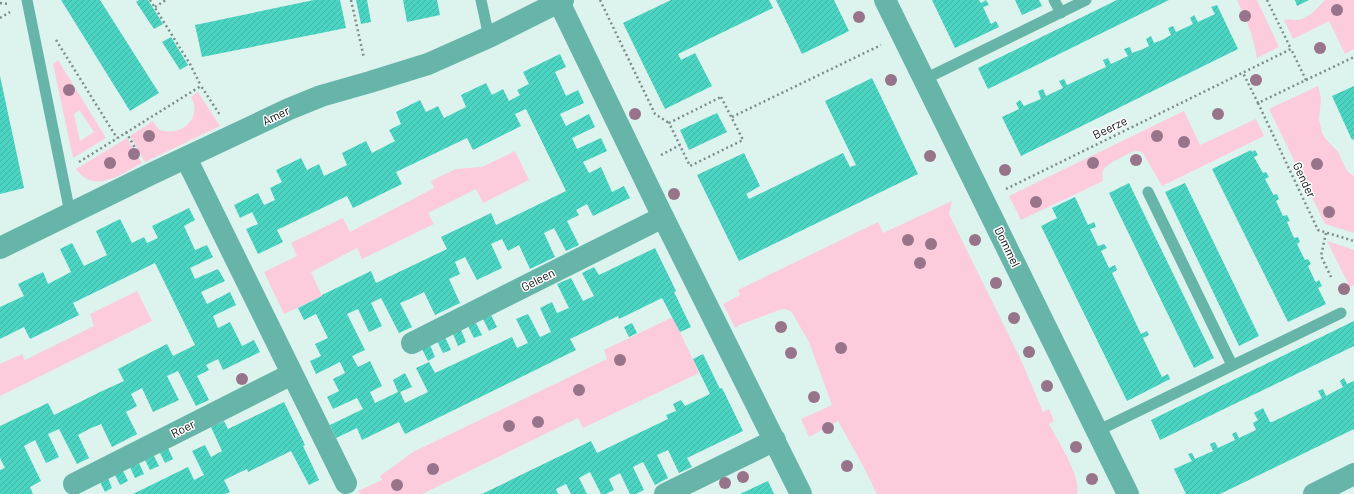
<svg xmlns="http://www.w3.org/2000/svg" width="1354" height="494" font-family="Barlow,sans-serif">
  <defs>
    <pattern id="building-hatch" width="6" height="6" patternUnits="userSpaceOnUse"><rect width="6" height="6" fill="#4bd4c2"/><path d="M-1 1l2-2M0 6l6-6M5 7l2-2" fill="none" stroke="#40b5a6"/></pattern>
  </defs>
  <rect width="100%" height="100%" fill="#dcf3ee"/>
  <g fill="#fcccdd" fill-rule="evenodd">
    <path d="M 1237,0 L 1257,0 L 1279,47 L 1257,58 C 1254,37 1246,19 1237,0 Z"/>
    <path d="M 1325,0 L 1354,0 L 1354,49 L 1345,54 L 1329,21 L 1293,39 L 1284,20 C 1289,19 1292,20 1297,20 C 1309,19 1317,8 1325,0 Z"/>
    <path d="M 58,60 L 106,138 L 73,158 L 53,64 ZM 79,110 L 94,132 L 80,141 L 74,114 Z"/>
    <polygon points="1318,86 1321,98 1319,119 1322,133 1325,138 1338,152 1347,171 1354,176 1354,233 1325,224 1269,109"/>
    <path d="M 198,92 L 220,126 L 145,162 L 130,136 L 153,121 L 159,130 C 164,131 169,132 175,131 C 191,128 200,111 191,97 Z"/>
    <path d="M 1184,111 L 1200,145 L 1256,119 L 1264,136 L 1162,186 L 1143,153 C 1141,152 1140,151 1137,151 C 1131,151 1108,164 1104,169 C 1102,172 1102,177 1103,181 L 1021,220 L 1009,196 Z"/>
    <path d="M 127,138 L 142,163 C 121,174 95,195 76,169 Z"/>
    <polygon points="515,151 529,180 483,203 476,189 428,213 434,224 362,259 357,248 311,272 322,296 284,314 264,272 297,256 291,243 343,218 350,232 434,188 431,181 456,169 482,167"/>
    <path d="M 952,201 L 949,214 L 1022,362 L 1043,412 L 1049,409 L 1054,421 L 1049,424 C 1057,439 1082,478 1077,494 L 877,494 L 862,464 L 838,421 L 809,437 L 801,419 L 832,405 L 809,342 L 791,311 L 785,309 L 782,309 L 739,325 L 735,328 L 723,304 L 740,295 L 738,290 L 878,222 L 883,233 Z"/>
    <polygon points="1327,241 1354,250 1354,285 1350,287"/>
    <polygon points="137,291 152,321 0,396 0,364 22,354 25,360 94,326 90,314"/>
    <polygon points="673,317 699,373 583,428 578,418 422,494 360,494 358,491 382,480 380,476 413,452 607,359 604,350"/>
  </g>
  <g fill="url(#building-hatch)">
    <polygon points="61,0 100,0 159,93 130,111"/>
    <polygon points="139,0 148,0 163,24 154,29 136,2"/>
    <polygon points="314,0 340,0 346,28 202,57 195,25"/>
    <polygon points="356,0 367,0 371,22 361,24"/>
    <polygon points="403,0 437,0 440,15 407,22"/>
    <polygon points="671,0 769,0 773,8 678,54 681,60 695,53 712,86 665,109 623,23"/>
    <polygon points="776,0 834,0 849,31 802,54"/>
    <polygon points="932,0 979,0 981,3 986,0 989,5 983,7 991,24 996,21 999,27 955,48"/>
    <polygon points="1015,0 1039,0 1042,6 1022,15"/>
    <polygon points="1117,0 1169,0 988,89 978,68"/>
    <polygon points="1295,0 1309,0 1297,6"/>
    <polygon points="1217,5 1238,49 1021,156 1002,117 1019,109 1016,103 1020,100 1024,106 1041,99 1038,91 1043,89 1046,96 1063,88 1059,81 1064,79 1067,85 1106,67 1103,60 1108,58 1111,64 1128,56 1124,49 1130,47 1132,53 1143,49 1149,46 1146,39 1151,36 1154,43 1162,40 1171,35 1168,28 1173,26 1176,32 1193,24 1190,18 1194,15 1198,22 1215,14 1211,7"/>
    <polygon points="171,37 188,65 180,70 162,42"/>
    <polygon points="560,54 566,67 555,72 566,96 578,90 584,103 560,114 566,126 589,114 595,127 572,138 577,149 601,138 607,151 583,162 589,173 601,167 612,192 624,186 630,198 593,216 587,204 576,210 579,215 567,221 579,245 566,251 554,228 544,233 555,257 530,269 519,245 508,251 502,239 491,244 502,268 477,280 465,257 455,262 460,274 449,279 460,303 435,315 424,292 412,298 400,303 412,327 399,333 381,298 371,303 382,326 369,332 358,309 347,314 365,350 352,356 358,367 370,361 382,386 370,392 375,403 398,392 393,380 405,373 412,387 400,392 405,403 428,392 416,368 429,362 435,373 512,337 517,348 528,343 516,319 528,314 540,337 551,332 540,308 552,302 557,313 569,308 557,284 571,278 583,301 594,296 582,273 594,267 599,275 655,248 676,291 674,292 691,327 680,332 662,298 619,319 618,316 570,339 576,350 405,434 399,422 362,440 357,428 336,438 330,425 363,409 357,398 333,409 327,397 339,391 333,379 345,373 340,362 316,374 310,361 321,356 315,344 328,338 316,314 304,320 298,308 322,296 322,295 371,271 376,283 447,249 441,237 491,213 496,225 566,191 526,109 515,114 521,126 473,150 467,138 396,172 402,184 353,208 347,196 277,230 283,242 258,254 246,229 258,224 252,212 240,218 234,205 258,193 264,205 275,200 270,188 282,182 276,170 301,158 307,170 319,164 324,176 347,165 342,153 366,141 372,153 395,141 389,130 401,124 396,112 420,100 426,112 438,106 444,118 466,107 461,95 486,83 492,95 503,89 509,101 520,95 517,90 529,84 523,72"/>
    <polygon points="0,76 24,188 0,194"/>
    <polygon points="872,78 918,174 739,261 697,175 744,153 760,186 746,194 749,199 843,153 850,167 856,165 825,101"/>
    <polygon points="1354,86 1354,139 1352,140 1332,96"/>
    <polygon points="717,113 727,132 689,150 680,130"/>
    <polygon points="1251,150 1252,152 1255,150 1258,155 1254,157 1263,173 1266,172 1269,177 1265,179 1273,194 1273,195 1277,194 1279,199 1276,201 1283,216 1287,215 1290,221 1287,222 1294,238 1298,237 1300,242 1297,244 1305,260 1308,259 1311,264 1308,266 1315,281 1316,282 1319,280 1322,286 1318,288 1326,304 1288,322 1212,169"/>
    <polygon points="1129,183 1214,358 1194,368 1109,193"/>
    <polygon points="1185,183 1259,336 1239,346 1165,192"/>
    <polygon points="1075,197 1088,225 1094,222 1096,227 1090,229 1098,246 1104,244 1107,248 1101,251 1109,268 1115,265 1117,270 1112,273 1141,334 1147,331 1149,335 1143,338 1162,377 1168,374 1170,379 1127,401 1041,226 1057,218 1052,208"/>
    <polygon points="189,208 195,220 184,226 195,250 207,245 213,257 190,268 195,279 218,269 225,281 201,292 207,304 230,292 236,305 213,316 218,328 230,322 242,346 254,340 260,352 223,370 218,359 206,365 209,370 197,376 209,400 196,406 178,371 167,376 179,400 153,412 142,388 131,394 137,406 126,412 137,434 112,447 101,424 89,429 78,435 89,458 77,464 59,429 48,434 59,457 46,463 35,440 24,446 41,481 30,487 33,494 0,494 0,470 5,468 0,458 0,426 48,403 54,415 100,392 124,381 118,369 167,344 173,356 195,345 155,263 73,303 79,315 30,339 24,327 0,339 0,307 24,296 18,284 43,272 48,284 71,272 60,249 72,243 84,266 107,255 96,231 120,219 132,243 144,237 147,243 158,238 152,226"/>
    <polygon points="491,315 497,327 489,331 483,319"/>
    <polygon points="1354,321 1354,346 1160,440 1151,420"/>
    <polygon points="476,323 482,335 474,338 468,326"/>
    <polygon points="632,323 637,333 629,337 624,327"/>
    <polygon points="461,330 466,342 458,346 453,334"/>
    <polygon points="445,337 451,350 443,353 437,341"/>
    <polygon points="430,345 435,357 428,361 422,349"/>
    <polygon points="703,354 720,389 722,388 743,431 687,458 692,467 679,473 668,450 657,455 668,478 655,485 643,462 633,467 644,490 636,494 630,494 620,473 609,479 614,490 606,494 601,494 590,472 579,478 587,494 571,494 566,484 556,489 558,494 482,494 591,441 597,453 668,419 666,415 676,411 673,404 681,400 685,406 710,394 693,359"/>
    <polygon points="1344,378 1347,384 1354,381 1354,429 1220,494 1186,494 1174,469 1192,461 1188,454 1192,453 1195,459 1213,451 1210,444 1215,442 1218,448 1235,440 1232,434 1236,432 1239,438 1256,430 1253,423 1258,420 1254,413 1263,408 1270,422 1272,422 1322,398 1318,391 1323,389 1326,396 1343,387 1340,381"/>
    <polygon points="284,402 305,445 303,446 319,480 309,485 291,451 248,472 247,469 224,480 230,492 225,494 133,494 188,467 194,480 204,475 192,451 205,445 211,457 222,451 211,427 224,421 228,429"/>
    <polygon points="167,446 173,459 165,463 159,451"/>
    <polygon points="153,454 159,466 150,470 144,458"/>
    <polygon points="138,461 144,474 135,478 129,465"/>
    <polygon points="122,469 128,481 120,485 114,473"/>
    <polygon points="107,476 112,488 105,492 99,480"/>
    <polygon points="768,481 774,494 740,494"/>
  </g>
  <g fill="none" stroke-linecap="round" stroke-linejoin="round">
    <g stroke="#7d8d8a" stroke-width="2.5" stroke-dasharray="2 3" stroke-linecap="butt">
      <polyline points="150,0 190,64 201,86"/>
      <polyline points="351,0 364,58"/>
      <polyline points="600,0 655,114 669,123"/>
      <polyline points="1267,0 1291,49"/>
      <polyline points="0,3 9,4"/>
      <polyline points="155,7 166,0"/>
      <polyline points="0,18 10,12"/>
      <polyline points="56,40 117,138"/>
      <polyline points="1306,80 1354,57"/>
      <polygon points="721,97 743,140 690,166 669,123"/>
      <polyline points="1258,103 1318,230 1354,241"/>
      <polyline points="732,117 881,45"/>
      <polyline points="126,132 138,153"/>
      <polyline points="661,155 680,145"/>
      <polyline points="79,162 201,86 220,115"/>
      <polyline points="1006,189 1291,49 1306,80 1258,103 1243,73"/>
      <polyline points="1326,233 1321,256 1331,277"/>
    </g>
    <g stroke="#66b5a8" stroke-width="11">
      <polyline points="27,0 70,213"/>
      <polyline points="481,0 489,37"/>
      <polyline points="1054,0 1061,13"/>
      <polyline points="925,79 1086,0"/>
      <polyline points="1148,192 1232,365"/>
      <polyline points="1097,431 1341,313"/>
    </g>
    <g stroke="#66b5a8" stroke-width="22">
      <polyline points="885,0 1128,494"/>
      <polyline points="559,2 663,217 801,494"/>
      <polyline points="186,158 346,483"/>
      <polyline points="0,248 151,174 289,109 321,96 370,82 428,64 489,37 563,0"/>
      <polyline points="412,343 663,217"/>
      <polyline points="74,484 292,374"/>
      <polyline points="665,494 775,440"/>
      <polyline points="1314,494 1354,474"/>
    </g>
  </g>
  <g fill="#97748a">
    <circle cx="1337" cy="10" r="6"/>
    <circle cx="1245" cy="16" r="6"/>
    <circle cx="859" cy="17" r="6"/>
    <circle cx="1320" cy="48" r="6"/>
    <circle cx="891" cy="80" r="6"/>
    <circle cx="1256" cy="80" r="6"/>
    <circle cx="69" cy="90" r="6"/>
    <circle cx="635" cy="114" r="6"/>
    <circle cx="1218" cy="114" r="6"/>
    <circle cx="149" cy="136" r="6"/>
    <circle cx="1157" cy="136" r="6"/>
    <circle cx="1184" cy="142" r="6"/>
    <circle cx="134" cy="154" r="6"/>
    <circle cx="930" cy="156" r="6"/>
    <circle cx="1136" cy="160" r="6"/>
    <circle cx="110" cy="163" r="6"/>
    <circle cx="1093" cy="163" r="6"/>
    <circle cx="1317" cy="164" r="6"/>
    <circle cx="1005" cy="170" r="6"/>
    <circle cx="674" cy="194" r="6"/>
    <circle cx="1036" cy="202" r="6"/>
    <circle cx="1329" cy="212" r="6"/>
    <circle cx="908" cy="240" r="6"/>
    <circle cx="975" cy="240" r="6"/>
    <circle cx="931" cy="244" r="6"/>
    <circle cx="920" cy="263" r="6"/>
    <circle cx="996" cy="283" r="6"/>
    <circle cx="1344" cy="289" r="6"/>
    <circle cx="1014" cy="318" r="6"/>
    <circle cx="781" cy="327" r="6"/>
    <circle cx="841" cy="348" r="6"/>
    <circle cx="1029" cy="352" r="6"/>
    <circle cx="791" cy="353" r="6"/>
    <circle cx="620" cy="360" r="6"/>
    <circle cx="242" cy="379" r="6"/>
    <circle cx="1047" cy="386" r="6"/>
    <circle cx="579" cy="390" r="6"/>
    <circle cx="814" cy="397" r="6"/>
    <circle cx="538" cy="422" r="6"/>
    <circle cx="509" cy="426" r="6"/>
    <circle cx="828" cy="428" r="6"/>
    <circle cx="1076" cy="447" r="6"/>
    <circle cx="847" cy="466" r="6"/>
    <circle cx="433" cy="469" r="6"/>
    <circle cx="743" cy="477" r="6"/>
    <circle cx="1092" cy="479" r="6"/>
    <circle cx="725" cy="483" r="6"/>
    <circle cx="397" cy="485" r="6"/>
  </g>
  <g text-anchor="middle" stroke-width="3" stroke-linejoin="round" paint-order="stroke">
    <g font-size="12" fill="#070f0e" stroke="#fff">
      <text transform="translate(276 116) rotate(-25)" y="4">Amer</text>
      <text transform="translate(1110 128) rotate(-26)" y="4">Beerze</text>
      <text transform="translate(1304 180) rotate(65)" y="4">Gender</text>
      <text transform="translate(1007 247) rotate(64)" y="4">Dommel</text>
      <text transform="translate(538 280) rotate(-27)" y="4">Geleen</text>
      <text transform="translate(183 429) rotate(-27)" y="4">Roer</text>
    </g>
  </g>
</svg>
